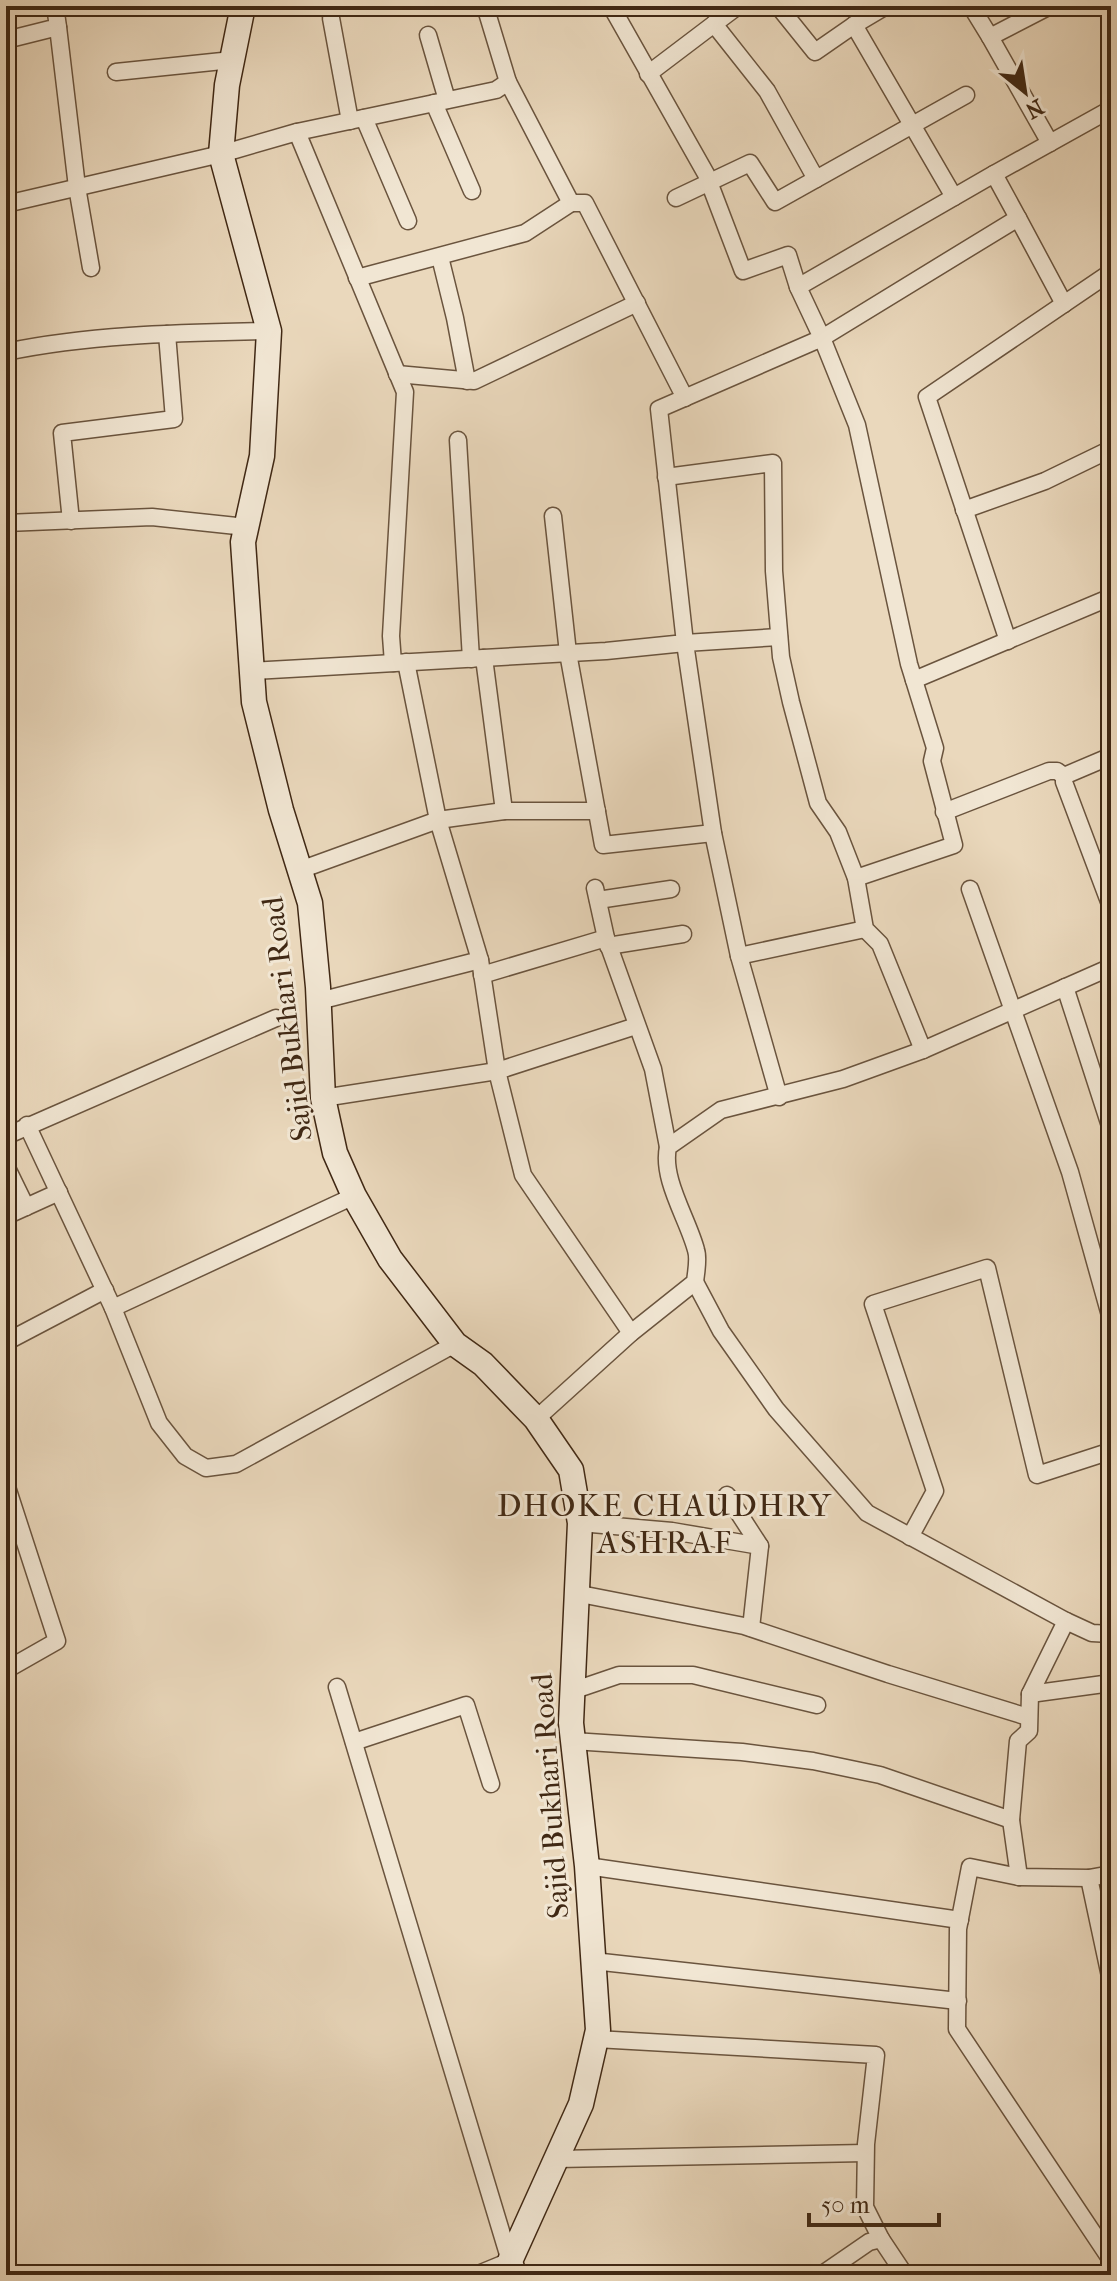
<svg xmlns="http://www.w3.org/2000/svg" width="1117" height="2281" font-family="'IM FELL French Canon',serif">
  <rect width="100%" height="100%" fill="#ead8bc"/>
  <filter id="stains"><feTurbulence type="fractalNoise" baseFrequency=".0025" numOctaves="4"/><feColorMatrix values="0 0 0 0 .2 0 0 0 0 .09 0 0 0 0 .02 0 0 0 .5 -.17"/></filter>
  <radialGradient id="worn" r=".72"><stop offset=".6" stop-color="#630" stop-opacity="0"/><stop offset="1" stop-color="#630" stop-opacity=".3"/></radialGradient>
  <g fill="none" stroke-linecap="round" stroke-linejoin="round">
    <g stroke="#6a543e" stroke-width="19">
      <g id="street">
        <polyline points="485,6 508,82"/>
        <polyline points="611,6 706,174 743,271 788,255 798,287"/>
        <polyline points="778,6 815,52 854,25"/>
        <polyline points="886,6 854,25 954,197"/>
        <polyline points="971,6 990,37"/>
        <polyline points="1050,6 990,37 1050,143"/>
        <polyline points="331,18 350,121"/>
        <polyline points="714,24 738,6"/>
        <polyline points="58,27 77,187 91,268"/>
        <polyline points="428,35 447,100"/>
        <polyline points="6,40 58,27 55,6"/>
        <polyline points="116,72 232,60"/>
        <polyline points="648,74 714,24 767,91 816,179"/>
        <polyline points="434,103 472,191"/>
        <polyline points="364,118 408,221"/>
        <polyline points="297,132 496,90 508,82 571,203 525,233 357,278"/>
        <polyline points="994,174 1111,109"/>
        <polyline points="676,198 750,163 775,202 966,95"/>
        <polyline points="571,203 585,203 685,398"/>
        <polyline points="6,204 221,154 297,132 405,392 391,636 393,663"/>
        <polyline points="1018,218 1064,304"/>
        <polyline points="440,257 455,318 467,381"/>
        <path d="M 6,352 C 92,334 181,333 269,331"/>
        <polyline points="397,374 474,381 637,303"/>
        <polyline points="458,440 471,659"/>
        <polyline points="666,477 773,463 774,571 781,657 791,702 818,803 838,832 856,878 865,929 880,944 923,1050"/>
        <polyline points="964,510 1045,481 1111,449"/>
        <polyline points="553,516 568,653 603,845 713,833"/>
        <polyline points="71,521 62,433 174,419 167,334"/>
        <polyline points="6,523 152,517 246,527"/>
        <polyline points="1008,641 927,397 1111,272"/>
        <polyline points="484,658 504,811"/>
        <polyline points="252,671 606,651 685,643 659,409 822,338 1018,218 994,174 798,287 822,338 857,425 909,664 935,748 932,761 954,845 856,878"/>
        <polyline points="914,680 1111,597"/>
        <polyline points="1111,756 1064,776 1064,782 1111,907"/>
        <polyline points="944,812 1049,771 1057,771 1064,776"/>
        <polyline points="300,870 438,820 504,811 597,811"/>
        <polyline points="595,888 606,938 653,1069 668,1147"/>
        <polyline points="970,889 1070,1172 1111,1319"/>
        <polyline points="598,900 671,889"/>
        <polyline points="608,946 683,934"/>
        <polyline points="739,956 865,929"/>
        <polyline points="480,960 497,1071 523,1175 631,1333"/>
        <polyline points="482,975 606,938"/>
        <polyline points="1065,987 1111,1129"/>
        <polyline points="319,1001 480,960 438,820 406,662"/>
        <polyline points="779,1097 739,956 713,833 685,643 779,637"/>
        <polyline points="323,1098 497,1071 636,1026"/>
        <polyline points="27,1125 113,1308 159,1423 185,1456 206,1468 236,1464 455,1344"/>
        <polyline points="6,1136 276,1018"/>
        <polyline points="6,1166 26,1207"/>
        <polyline points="6,1216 59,1192"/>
        <polyline points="695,1282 721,1331 776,1409 867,1513 1066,1621 1092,1633 1111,1634"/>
        <polyline points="113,1308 354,1196"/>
        <polyline points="6,1342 105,1290"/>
        <path d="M 536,1419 L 631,1333 L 695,1282 C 696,1272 699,1259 696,1250 C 688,1219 661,1179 668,1147 L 721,1110 L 843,1079 L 923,1050 L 1111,967"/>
        <polyline points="6,1484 57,1641 6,1670"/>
        <polyline points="727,1495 760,1546 751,1628"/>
        <polyline points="580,1523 672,1531 760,1546"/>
        <polyline points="910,1537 935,1491 873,1304 987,1268 1037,1475 1111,1451"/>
        <polyline points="575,1593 744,1626 888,1674 1028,1717"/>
        <polyline points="337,1687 510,2261 476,2275"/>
        <polyline points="572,1691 619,1675 693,1675 817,1705"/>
        <polyline points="1030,1694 1111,1683"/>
        <polyline points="573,1741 742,1752 813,1761 880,1775 1011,1820"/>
        <polyline points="354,1742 466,1705 491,1784"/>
        <polyline points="587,1866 960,1920"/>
        <polyline points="1111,1874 1089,1878 1019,1877 970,1867 958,1929 957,2029 1111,2260"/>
        <polyline points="1019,1877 1011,1820 1018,1741 1029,1731 1030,1694 1066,1621"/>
        <polyline points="1089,1878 1111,1981"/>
        <polyline points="593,1961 958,2001"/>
        <polyline points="596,2039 876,2055 866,2144 865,2207 881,2239"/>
        <polyline points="557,2159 865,2153"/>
        <polyline points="821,2275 869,2242 881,2239 905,2275"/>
      </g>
    </g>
    <g stroke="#402814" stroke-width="27">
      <polyline id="secondary" points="243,6 227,85 221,154 269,331 262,456 243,542 254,702 281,810 310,903 318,987 323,1098 335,1153 354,1196 390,1259 455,1344 483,1364 536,1419 571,1470 580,1523 571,1723 587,1866 598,2030 581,2104 510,2261 514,2275"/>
    </g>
    <use href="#street" stroke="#f1e6d3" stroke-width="16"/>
    <use href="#secondary" stroke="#f1e6d3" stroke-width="24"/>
  </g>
  <g text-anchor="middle" stroke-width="6" stroke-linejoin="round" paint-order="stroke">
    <g font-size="30" fill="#402814" stroke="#f1e6d3">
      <text transform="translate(287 1019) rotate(-97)" y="10">Sajid Bukhari Road</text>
      <text transform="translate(550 1796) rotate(-94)" y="10">Sajid Bukhari Road</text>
    </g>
    <g font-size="32" letter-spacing="2" fill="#402814" stroke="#f1e6d3">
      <text x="665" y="1516">DHOKE CHAUDHRY<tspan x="665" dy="37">ASHRAF</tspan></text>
    </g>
  </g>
  <rect width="1117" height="2281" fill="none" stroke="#ead8bc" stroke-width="32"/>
  <rect x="8" y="8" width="1101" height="2265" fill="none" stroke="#402814" stroke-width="4"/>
  <rect x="16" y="16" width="1085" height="2249" fill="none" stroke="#402814" stroke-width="2"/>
  <g transform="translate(1025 92) rotate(150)" stroke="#f1e6d3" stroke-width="6" paint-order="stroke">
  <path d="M0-6L14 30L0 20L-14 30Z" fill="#402814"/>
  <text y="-12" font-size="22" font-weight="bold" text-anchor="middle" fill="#402814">N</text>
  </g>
  <path d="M809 2213v12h130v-12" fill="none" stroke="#402814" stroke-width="4"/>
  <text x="821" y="2213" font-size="24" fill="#402814" stroke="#f1e6d3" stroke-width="6" paint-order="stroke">50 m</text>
  <rect width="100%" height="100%" filter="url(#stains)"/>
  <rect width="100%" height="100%" fill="url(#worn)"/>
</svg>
